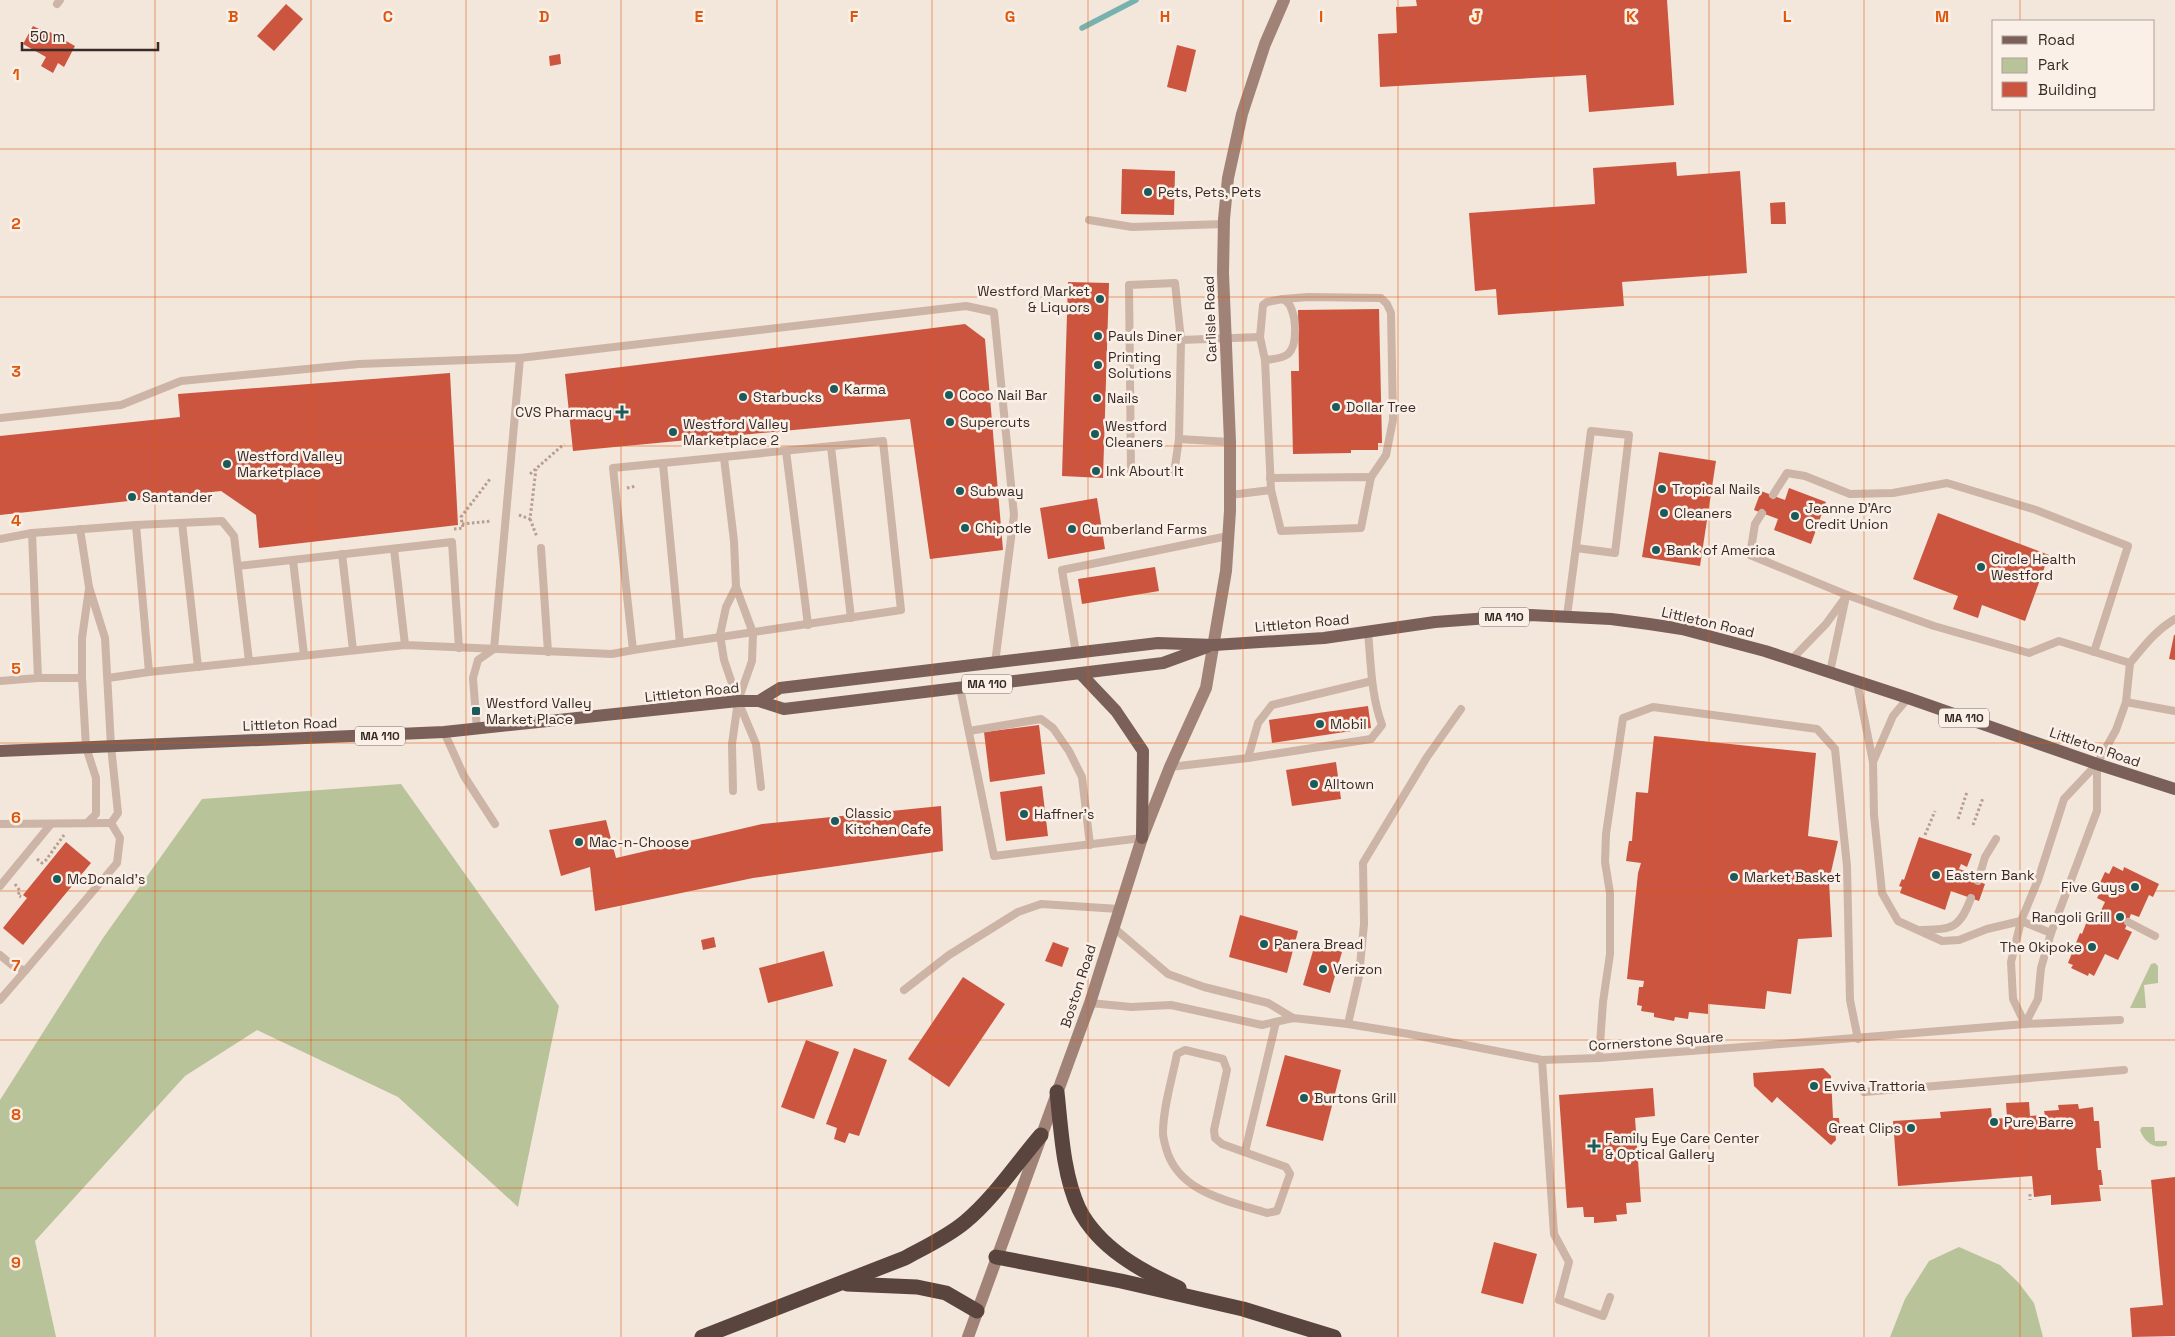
<svg xmlns="http://www.w3.org/2000/svg" width="2175" height="1337" font-family="'Space Grotesk',sans-serif">
  <rect width="100%" height="100%" fill="#f3e6db"/>
  <g fill="#b9c39a">
    <polygon points="401,784 559,1006 518,1207 398,1097 257,1030 185,1076 35,1241 56,1337 0,1337 0,1100 103,938 202,799"/>
    <polygon points="2155,963 2158,966 2158,983 2144,985 2146,1008 2130,1008 2151,964"/>
    <path d="M 2142,1127 L 2154,1127 L 2155,1141 L 2167,1141 L 2167,1145 C 2155,1150 2144,1142 2140,1130 Z"/>
    <polygon points="1959,1247 2000,1265 2018,1282 2034,1303 2043,1337 1890,1337 1905,1299 1929,1261"/>
  </g>
  <g fill="none" stroke-linecap="round" stroke-linejoin="round">
    <polyline stroke="#78b2af" stroke-width="5.5" points="1082,28 1136,0"/>
  </g>
  <g fill="#cc5540">
    <polygon points="1416,0 1667,0 1674,105 1589,112 1586,75 1380,87 1378,34 1397,33 1396,7 1417,6"/>
    <polygon points="286,4 303,19 274,51 257,36"/>
    <polygon points="33,26 49,34 50,32 75,46 64,67 58,63 53,73 41,66 46,57 23,44"/>
    <polygon points="1177,45 1196,50 1186,92 1167,87"/>
    <polygon points="560,54 561,64 550,66 549,56"/>
    <polygon points="1676,162 1677,176 1740,171 1747,273 1622,282 1624,306 1498,315 1496,289 1475,291 1469,213 1595,204 1593,168"/>
    <polygon points="1122,169 1175,171 1174,215 1121,214"/>
    <polygon points="1785,202 1786,224 1771,224 1770,203"/>
    <polygon points="1068,282 1109,283 1103,478 1062,476"/>
    <polygon points="1379,309 1382,443 1378,443 1378,450 1351,450 1351,453 1293,454 1291,371 1299,371 1298,310"/>
    <polygon points="965,324 985,339 1003,550 930,559 910,419 573,451 565,374"/>
    <polygon points="450,373 458,525 259,548 256,515 221,491 0,515 0,436 180,417 178,394"/>
    <polygon points="1659,452 1716,461 1700,566 1642,557"/>
    <polygon points="1789,488 1826,502 1811,544 1774,530 1778,519 1754,510 1761,491 1785,500"/>
    <polygon points="1097,498 1105,549 1048,559 1040,508"/>
    <polygon points="1938,513 2049,555 2025,621 1982,605 1978,618 1953,609 1958,596 1913,579"/>
    <polygon points="1155,567 1159,591 1082,604 1078,579"/>
    <polygon points="2174,635 2175,635 2175,660 2169,659"/>
    <polygon points="1368,706 1371,728 1272,743 1269,720"/>
    <polygon points="1039,725 1045,774 990,782 984,732"/>
    <polygon points="1654,736 1816,753 1808,836 1838,841 1829,881 1832,937 1798,939 1791,994 1767,991 1765,1009 1708,1004 1708,1014 1689,1012 1688,1019 1675,1017 1674,1021 1654,1017 1654,1013 1641,1011 1642,1006 1637,1005 1639,987 1643,987 1644,981 1627,979 1638,873 1641,863 1626,861 1629,841 1632,841 1636,792 1648,793"/>
    <polygon points="1336,762 1341,799 1292,806 1286,770"/>
    <polygon points="1042,786 1048,836 1006,841 1000,792"/>
    <polygon points="941,806 943,851 753,878 595,911 590,867 561,876 549,830 606,820 616,858 762,824"/>
    <polygon points="1919,837 1972,854 1967,867 1961,864 1959,869 1968,872 1966,877 1985,884 1979,901 1951,891 1945,910 1900,893 1902,887 1899,886 1902,879 1904,880"/>
    <polygon points="66,842 91,863 23,945 3,928 27,898 23,895"/>
    <polygon points="2113,866 2123,871 2124,867 2159,884 2153,897 2149,895 2139,917 2131,914 2125,929 2132,932 2118,960 2105,954 2094,976 2089,973 2088,976 2071,968 2073,965 2068,963 2080,933 2082,934 2087,921 2091,923 2094,917 2097,919 2105,902 2097,898 2102,889 2098,887 2105,872 2109,874"/>
    <polygon points="1240,915 1298,931 1287,973 1229,957"/>
    <polygon points="714,937 716,947 703,950 701,940"/>
    <polygon points="1053,942 1069,948 1062,967 1045,961"/>
    <polygon points="1315,944 1342,952 1330,993 1303,985"/>
    <polygon points="824,951 833,986 768,1003 759,968"/>
    <polygon points="963,977 1005,1004 949,1087 908,1059"/>
    <polygon points="806,1040 839,1052 814,1119 781,1107"/>
    <polygon points="854,1048 887,1060 859,1136 849,1133 845,1143 834,1139 837,1128 826,1124"/>
    <polygon points="1285,1055 1341,1070 1323,1141 1266,1126"/>
    <polygon points="1823,1068 1831,1076 1833,1118 1839,1118 1840,1129 1835,1130 1836,1140 1831,1145 1777,1097 1772,1103 1754,1086 1753,1073"/>
    <polygon points="1653,1088 1655,1116 1635,1118 1641,1202 1626,1203 1627,1214 1616,1215 1617,1221 1594,1223 1594,1217 1584,1217 1583,1207 1567,1208 1559,1095"/>
    <polygon points="2029,1102 2030,1116 2045,1115 2044,1111 2059,1110 2058,1105 2078,1104 2079,1109 2093,1107 2094,1121 2099,1121 2101,1148 2096,1148 2098,1170 2101,1170 2103,1185 2099,1185 2101,1201 2051,1205 2051,1195 2034,1197 2032,1176 1898,1186 1893,1121 1941,1118 1940,1112 1991,1108 1992,1119 2007,1118 2006,1103"/>
    <polygon points="2175,1177 2175,1336 2132,1337 2130,1308 2163,1305 2151,1180"/>
    <polygon points="1494,1242 1537,1254 1523,1304 1481,1293"/>
  </g>
  <g fill="none" stroke-linecap="round" stroke-linejoin="round">
    <g stroke="#b89e90" stroke-width="3" stroke-dasharray="2.5 2.5" stroke-linecap="butt">
      <polyline points="530,474 564,444"/>
      <polyline points="627,488 636,486"/>
      <polyline points="519,515 530,519 536,469"/>
      <polyline points="530,519 537,537"/>
      <polyline points="462,524 491,521"/>
      <polyline points="454,529 463,528 461,517 490,479"/>
      <polyline points="1958,819 1967,792"/>
      <polyline points="1973,825 1983,798"/>
      <polyline points="1925,835 1935,811"/>
      <polyline points="37,859 42,863 46,860 64,835"/>
      <polyline points="15,884 20,891 18,895 21,897"/>
      <polyline points="2030,1194 2030,1200"/>
    </g>
    <g stroke="#ccb4a6" stroke-width="8">
      <polyline points="57,4 60,0"/>
      <polyline points="1089,220 1132,227 1224,224"/>
      <polyline points="1283,299 1308,297 1381,298 1387,304 1391,313 1393,420 1386,455 1371,477"/>
      <path d="M 1260,337 L 1263,305 L 1267,302 L 1283,299 C 1286,301 1290,304 1291,308 C 1296,319 1298,345 1288,354 C 1282,359 1272,359 1265,360"/>
      <polyline points="0,418 121,405 181,381 359,364 520,358 966,306 994,312 1014,515 995,663"/>
      <polyline points="1179,439 1181,340"/>
      <path d="M 883,441 L 901,610 C 812,624 722,636 633,650 L 613,468 Z"/>
      <polyline points="1230,442 1179,439 1174,473 1131,471 1129,285 1175,283 1181,340 1260,337 1265,360 1271,490 1230,495"/>
      <polyline points="831,447 851,618"/>
      <polyline points="786,451 808,625"/>
      <polyline points="724,458 734,541 736,587 753,633 752,661 738,701 732,744 733,791"/>
      <polyline points="663,464 680,643"/>
      <polyline points="1270,478 1371,477 1361,528 1281,531 1271,490"/>
      <polyline points="1773,495 1787,473 1805,476 1850,494 1893,493 1947,483 2036,510 2128,546 2094,652"/>
      <polyline points="1762,513 1755,524 1750,555 1847,595 1934,626 2029,653 2059,641 2130,663 2126,702"/>
      <polyline points="182,523 198,667"/>
      <polyline points="136,525 222,521 234,536 249,661"/>
      <polyline points="80,529 89,587 105,638 111,746 118,813 111,823"/>
      <polyline points="0,539 32,533"/>
      <polyline points="541,548 548,652"/>
      <polyline points="394,549 405,645"/>
      <polyline points="342,554 353,650"/>
      <polyline points="293,560 304,655"/>
      <polyline points="238,566 452,542 459,648"/>
      <polyline points="736,587 726,607 720,635 724,660 738,701 756,744 761,787"/>
      <polyline points="1567,616 1591,431 1629,435 1615,553 1576,548"/>
      <polyline points="1076,653 1062,570 1228,536"/>
      <polyline points="1791,660 1826,624 1847,595"/>
      <path d="M 2130,663 C 2144,646 2156,630 2175,619"/>
      <polyline points="1830,672 1845,601"/>
      <polyline points="38,678 82,678"/>
      <polyline points="108,678 149,672"/>
      <polyline points="0,681 38,678 32,533 136,525 149,672 405,645 612,654 633,650"/>
      <polyline points="1857,682 1873,762 1874,815 1882,893 1898,921 1942,941 1959,940 1987,929 2021,921 2051,933"/>
      <polyline points="960,688 994,856 1142,838"/>
      <polyline points="477,730 473,678 478,660 494,649 520,358"/>
      <polyline points="969,731 1041,719 1053,728 1069,751 1082,777 1090,845"/>
      <polyline points="444,732 464,776 495,824"/>
      <polyline points="1248,758 1258,723 1272,705 1372,681"/>
      <polyline points="1873,762 1893,716 1908,698"/>
      <path d="M 1170,767 L 1248,758 L 1371,739 L 1382,725 C 1371,695 1371,664 1368,632"/>
      <polyline points="87,823 96,814 96,778 86,747 82,678 82,638 89,589"/>
      <polyline points="0,824 111,823"/>
      <polyline points="1978,881 1985,857 1996,839"/>
      <polyline points="0,886 51,824"/>
      <polyline points="2128,922 2155,936"/>
      <polyline points="1113,927 1168,974 1204,987 1268,1003 1293,1018"/>
      <path d="M 1919,930 C 1952,929 1959,930 1971,898"/>
      <polyline points="0,955 12,965 25,971 117,863 120,838 111,823"/>
      <polyline points="904,990 949,955 1018,912 1041,904 1119,909"/>
      <polyline points="0,1000 25,971"/>
      <polyline points="1090,1003 1131,1007 1171,1005 1262,1025 1293,1018 1348,1024 1409,1034 1542,1060 1599,1058 1769,1045 2025,1024 2120,1020"/>
      <polyline points="1348,1024 1359,976 1364,924 1363,863 1427,757 1461,709"/>
      <polyline points="2025,1024 2013,999 2011,962 2021,921 2038,880 2064,799 2097,764 2116,730 2126,702 2175,711"/>
      <polyline points="2025,1024 2038,999 2041,968 2051,933 2097,811 2097,764"/>
      <path d="M 1185,1050 L 1223,1059 L 1227,1070 L 1214,1130 L 1215,1138 L 1222,1144 L 1286,1167 L 1290,1174 L 1277,1211 L 1267,1213 C 1229,1201 1178,1193 1166,1148 C 1165,1144 1163,1138 1163,1133 C 1163,1107 1172,1080 1177,1054 Z"/>
      <polyline points="1599,1058 1603,1002 1610,954 1610,893 1605,862 1606,834 1623,718 1653,707 1817,729 1835,749 1847,866 1850,1000 1858,1039"/>
      <polyline points="1542,1060 1554,1234 1569,1262 1559,1300 1603,1316 1610,1297"/>
      <polyline points="1864,1092 2124,1070"/>
      <polyline points="1245,1152 1276,1022"/>
    </g>
    <polyline stroke="#a08277" stroke-width="12" points="968,1337 1090,1003 1142,838 1170,767 1206,688 1226,571 1230,511 1230,442 1223,273 1224,219 1228,178 1242,114 1265,44 1284,0"/>
    <g stroke="#7a6058" stroke-width="12">
      <polyline points="1080,673 1116,711 1143,751 1142,838"/>
      <polyline points="759,701 780,688 1158,643 1214,645 1324,638 1435,622 1530,615 1611,619 1649,624 1682,629 1765,651 1908,698 2097,764 2175,789"/>
      <polyline points="0,751 444,732 738,701 759,701 784,709 1163,663 1207,647"/>
    </g>
    <g stroke="#59443e" stroke-width="15">
      <path d="M 1057,1092 C 1061,1129 1063,1175 1079,1209 C 1099,1248 1141,1271 1179,1288"/>
      <polyline points="996,1257 1121,1281 1243,1309 1334,1337"/>
      <polyline points="847,1284 917,1287 946,1293 977,1311"/>
      <path d="M 702,1337 L 905,1258 C 925,1247 947,1237 965,1222 C 994,1198 1016,1164 1041,1135"/>
    </g>
  </g>
  <path fill="none" stroke="#df570d" stroke-width="1" stroke-opacity="0.55" d="M 155,0 L 155,1337M 311,0 L 311,1337M 466,0 L 466,1337M 621,0 L 621,1337M 777,0 L 777,1337M 932,0 L 932,1337M 1088,0 L 1088,1337M 1243,0 L 1243,1337M 1398,0 L 1398,1337M 1554,0 L 1554,1337M 1709,0 L 1709,1337M 1864,0 L 1864,1337M 2020,0 L 2020,21M 2020,109 L 2020,1337M 0,149 L 2175,149M 0,297 L 2175,297M 0,446 L 2175,446M 0,594 L 2175,594M 0,743 L 2175,743M 0,891 L 2175,891M 0,1040 L 2175,1040M 0,1188 L 2175,1188"/>
  <g fill="#1b5b5a" stroke="#faf0e8" stroke-width="2">
    <circle cx="1148" cy="192" r="5"/>
    <circle cx="1100" cy="299" r="5"/>
    <circle cx="1098" cy="336" r="5"/>
    <circle cx="1098" cy="365" r="5"/>
    <circle cx="834" cy="389" r="5"/>
    <circle cx="949" cy="395" r="5"/>
    <circle cx="743" cy="397" r="5"/>
    <circle cx="1097" cy="398" r="5"/>
    <circle cx="1336" cy="407" r="5"/>
    <path d="M619.5 404.5h5v5h5v5h-5v5h-5v-5h-5v-5h5z"/>
    <circle cx="950" cy="422" r="5"/>
    <circle cx="673" cy="432" r="5"/>
    <circle cx="1095" cy="434" r="5"/>
    <circle cx="227" cy="464" r="5"/>
    <circle cx="1096" cy="471" r="5"/>
    <circle cx="1662" cy="489" r="5"/>
    <circle cx="960" cy="491" r="5"/>
    <circle cx="132" cy="497" r="5"/>
    <circle cx="1664" cy="513" r="5"/>
    <circle cx="1795" cy="516" r="5"/>
    <circle cx="965" cy="528" r="5"/>
    <circle cx="1072" cy="529" r="5"/>
    <circle cx="1656" cy="550" r="5"/>
    <circle cx="1981" cy="567" r="5"/>
    <rect x="471" y="706" width="10" height="10" rx="2.5"/>
    <circle cx="1320" cy="724" r="5"/>
    <circle cx="1314" cy="784" r="5"/>
    <circle cx="1024" cy="814" r="5"/>
    <circle cx="835" cy="821" r="5"/>
    <circle cx="579" cy="842" r="5"/>
    <circle cx="1936" cy="875" r="5"/>
    <circle cx="1734" cy="877" r="5"/>
    <circle cx="57" cy="879" r="5"/>
    <circle cx="2135" cy="887" r="5"/>
    <circle cx="2120" cy="917" r="5"/>
    <circle cx="1264" cy="944" r="5"/>
    <circle cx="2092" cy="947" r="5"/>
    <circle cx="1323" cy="969" r="5"/>
    <circle cx="1814" cy="1086" r="5"/>
    <circle cx="1304" cy="1098" r="5"/>
    <circle cx="1994" cy="1122" r="5"/>
    <circle cx="1911" cy="1128" r="5"/>
    <path d="M1591.5 1138.5h5v5h5v5h-5v5h-5v-5h-5v-5h5z"/>
  </g>
  <g text-anchor="middle" stroke-width="5" stroke-linejoin="round" paint-order="stroke">
    <g fill="#faf0e8" stroke="#726661" stroke-width="1">
      <rect x="1479" y="607.5" width="50" height="19" rx="4"/>
      <rect x="962" y="674.5" width="50" height="19" rx="4"/>
      <rect x="1939" y="708.5" width="50" height="19" rx="4"/>
      <rect x="355" y="726.5" width="50" height="19" rx="4"/>
    </g>
    <g font-size="12" font-weight="bold" fill="#382b27">
      <text x="1504" y="621">MA 110</text>
      <text x="987" y="688">MA 110</text>
      <text x="1964" y="722">MA 110</text>
      <text x="380" y="740">MA 110</text>
    </g>
    <g font-size="14" fill="#382b27" stroke="#faf0e8" text-anchor="start">
      <text x="1158" y="197">Pets, Pets, Pets</text>
      <text x="1090" y="296" text-anchor="end">Westford Market<tspan x="1090" dy="16">&amp; Liquors</tspan></text>
      <text x="1108" y="341">Pauls Diner</text>
      <text x="1108" y="362">Printing<tspan x="1108" dy="16">Solutions</tspan></text>
      <text x="844" y="394">Karma</text>
      <text x="959" y="400">Coco Nail Bar</text>
      <text x="753" y="402">Starbucks</text>
      <text x="1107" y="403">Nails</text>
      <text x="1346" y="412">Dollar Tree</text>
      <text x="612" y="417" text-anchor="end">CVS Pharmacy</text>
      <text x="960" y="427">Supercuts</text>
      <text x="683" y="429">Westford Valley<tspan x="683" dy="16">Marketplace 2</tspan></text>
      <text x="1105" y="431">Westford<tspan x="1105" dy="16">Cleaners</tspan></text>
      <text x="237" y="461">Westford Valley<tspan x="237" dy="16">Marketplace</tspan></text>
      <text x="1106" y="476">Ink About It</text>
      <text x="1672" y="494">Tropical Nails</text>
      <text x="970" y="496">Subway</text>
      <text x="142" y="502">Santander</text>
      <text x="1805" y="513">Jeanne D'Arc<tspan x="1805" dy="16">Credit Union</tspan></text>
      <text x="1674" y="518">Cleaners</text>
      <text x="975" y="533">Chipotle</text>
      <text x="1082" y="534">Cumberland Farms</text>
      <text x="1666" y="555">Bank of America</text>
      <text x="1991" y="564">Circle Health<tspan x="1991" dy="16">Westford</tspan></text>
      <text x="486" y="708">Westford Valley<tspan x="486" dy="16">Market Place</tspan></text>
      <text x="1330" y="729">Mobil</text>
      <text x="1324" y="789">Alltown</text>
      <text x="845" y="818">Classic<tspan x="845" dy="16">Kitchen Cafe</tspan></text>
      <text x="1034" y="819">Haffner's</text>
      <text x="589" y="847">Mac-n-Choose</text>
      <text x="1946" y="880">Eastern Bank</text>
      <text x="1744" y="882">Market Basket</text>
      <text x="67" y="884">McDonald's</text>
      <text x="2125" y="892" text-anchor="end">Five Guys</text>
      <text x="2110" y="922" text-anchor="end">Rangoli Grill</text>
      <text x="1274" y="949">Panera Bread</text>
      <text x="2082" y="952" text-anchor="end">The Okipoke</text>
      <text x="1333" y="974">Verizon</text>
      <text x="1824" y="1091">Evviva Trattoria</text>
      <text x="1314" y="1103">Burtons Grill</text>
      <text x="2004" y="1127">Pure Barre</text>
      <text x="1901" y="1133" text-anchor="end">Great Clips</text>
      <text x="1605" y="1143">Family Eye Care Center<tspan x="1605" dy="16">&amp; Optical Gallery</tspan></text>
    </g>
    <g font-size="14" fill="#382b27" stroke="#faf0e8">
      <text transform="translate(1210 319) rotate(-92)" y="5">Carlisle Road</text>
      <text transform="translate(1708 622) rotate(13)" y="5">Littleton Road</text>
      <text transform="translate(1302 623) rotate(-5)" y="5">Littleton Road</text>
      <text transform="translate(692 692) rotate(-6)" y="5">Littleton Road</text>
      <text transform="translate(290 724) rotate(-2)" y="5">Littleton Road</text>
      <text transform="translate(2095 747) rotate(19)" y="5">Littleton Road</text>
      <text transform="translate(1078 986) rotate(-72)" y="5">Boston Road</text>
      <text transform="translate(1656 1041) rotate(-4)" y="5">Cornerstone Square</text>
    </g>
  </g>
  <g font-size="16" text-anchor="middle" font-weight="bold" fill="#df570d" stroke="#faf0e8" stroke-width="5" stroke-linejoin="round" paint-order="stroke">
    <text x="233" y="22">B</text>
    <text x="388" y="22">C</text>
    <text x="544" y="22">D</text>
    <text x="699" y="22">E</text>
    <text x="854" y="22">F</text>
    <text x="1010" y="22">G</text>
    <text x="1165" y="22">H</text>
    <text x="1321" y="22">I</text>
    <text x="1476" y="22">J</text>
    <text x="1631" y="22">K</text>
    <text x="1787" y="22">L</text>
    <text x="1942" y="22">M</text>
    <text x="16" y="80">1</text>
    <text x="16" y="229">2</text>
    <text x="16" y="377">3</text>
    <text x="16" y="526">4</text>
    <text x="16" y="674">5</text>
    <text x="16" y="823">6</text>
    <text x="16" y="971">7</text>
    <text x="16" y="1120">8</text>
    <text x="16" y="1268">9</text>
  </g>
  <rect x="1992" y="20" width="162" height="90" fill="#faf0e8" stroke="#aca19b"/>
  <rect x="2002" y="36" width="25" height="8" fill="#7a6058" stroke="#aca19b"/>
  <text x="2038" y="45" font-size="15" fill="#382b27">Road</text>
  <rect x="2002" y="58" width="25" height="15" fill="#b9c39a" stroke="#aca19b"/>
  <text x="2038" y="70" font-size="15" fill="#382b27">Park</text>
  <rect x="2002" y="82" width="25" height="15" fill="#cc5540" stroke="#aca19b"/>
  <text x="2038" y="95" font-size="15" fill="#382b27">Building</text>
  <path d="M22 42v8h136v-8" fill="none" stroke="#382b27" stroke-width="2.5"/>
  <text x="30" y="42" font-size="15" fill="#382b27" stroke="#faf0e8" stroke-width="4" paint-order="stroke">50 m</text>
</svg>
